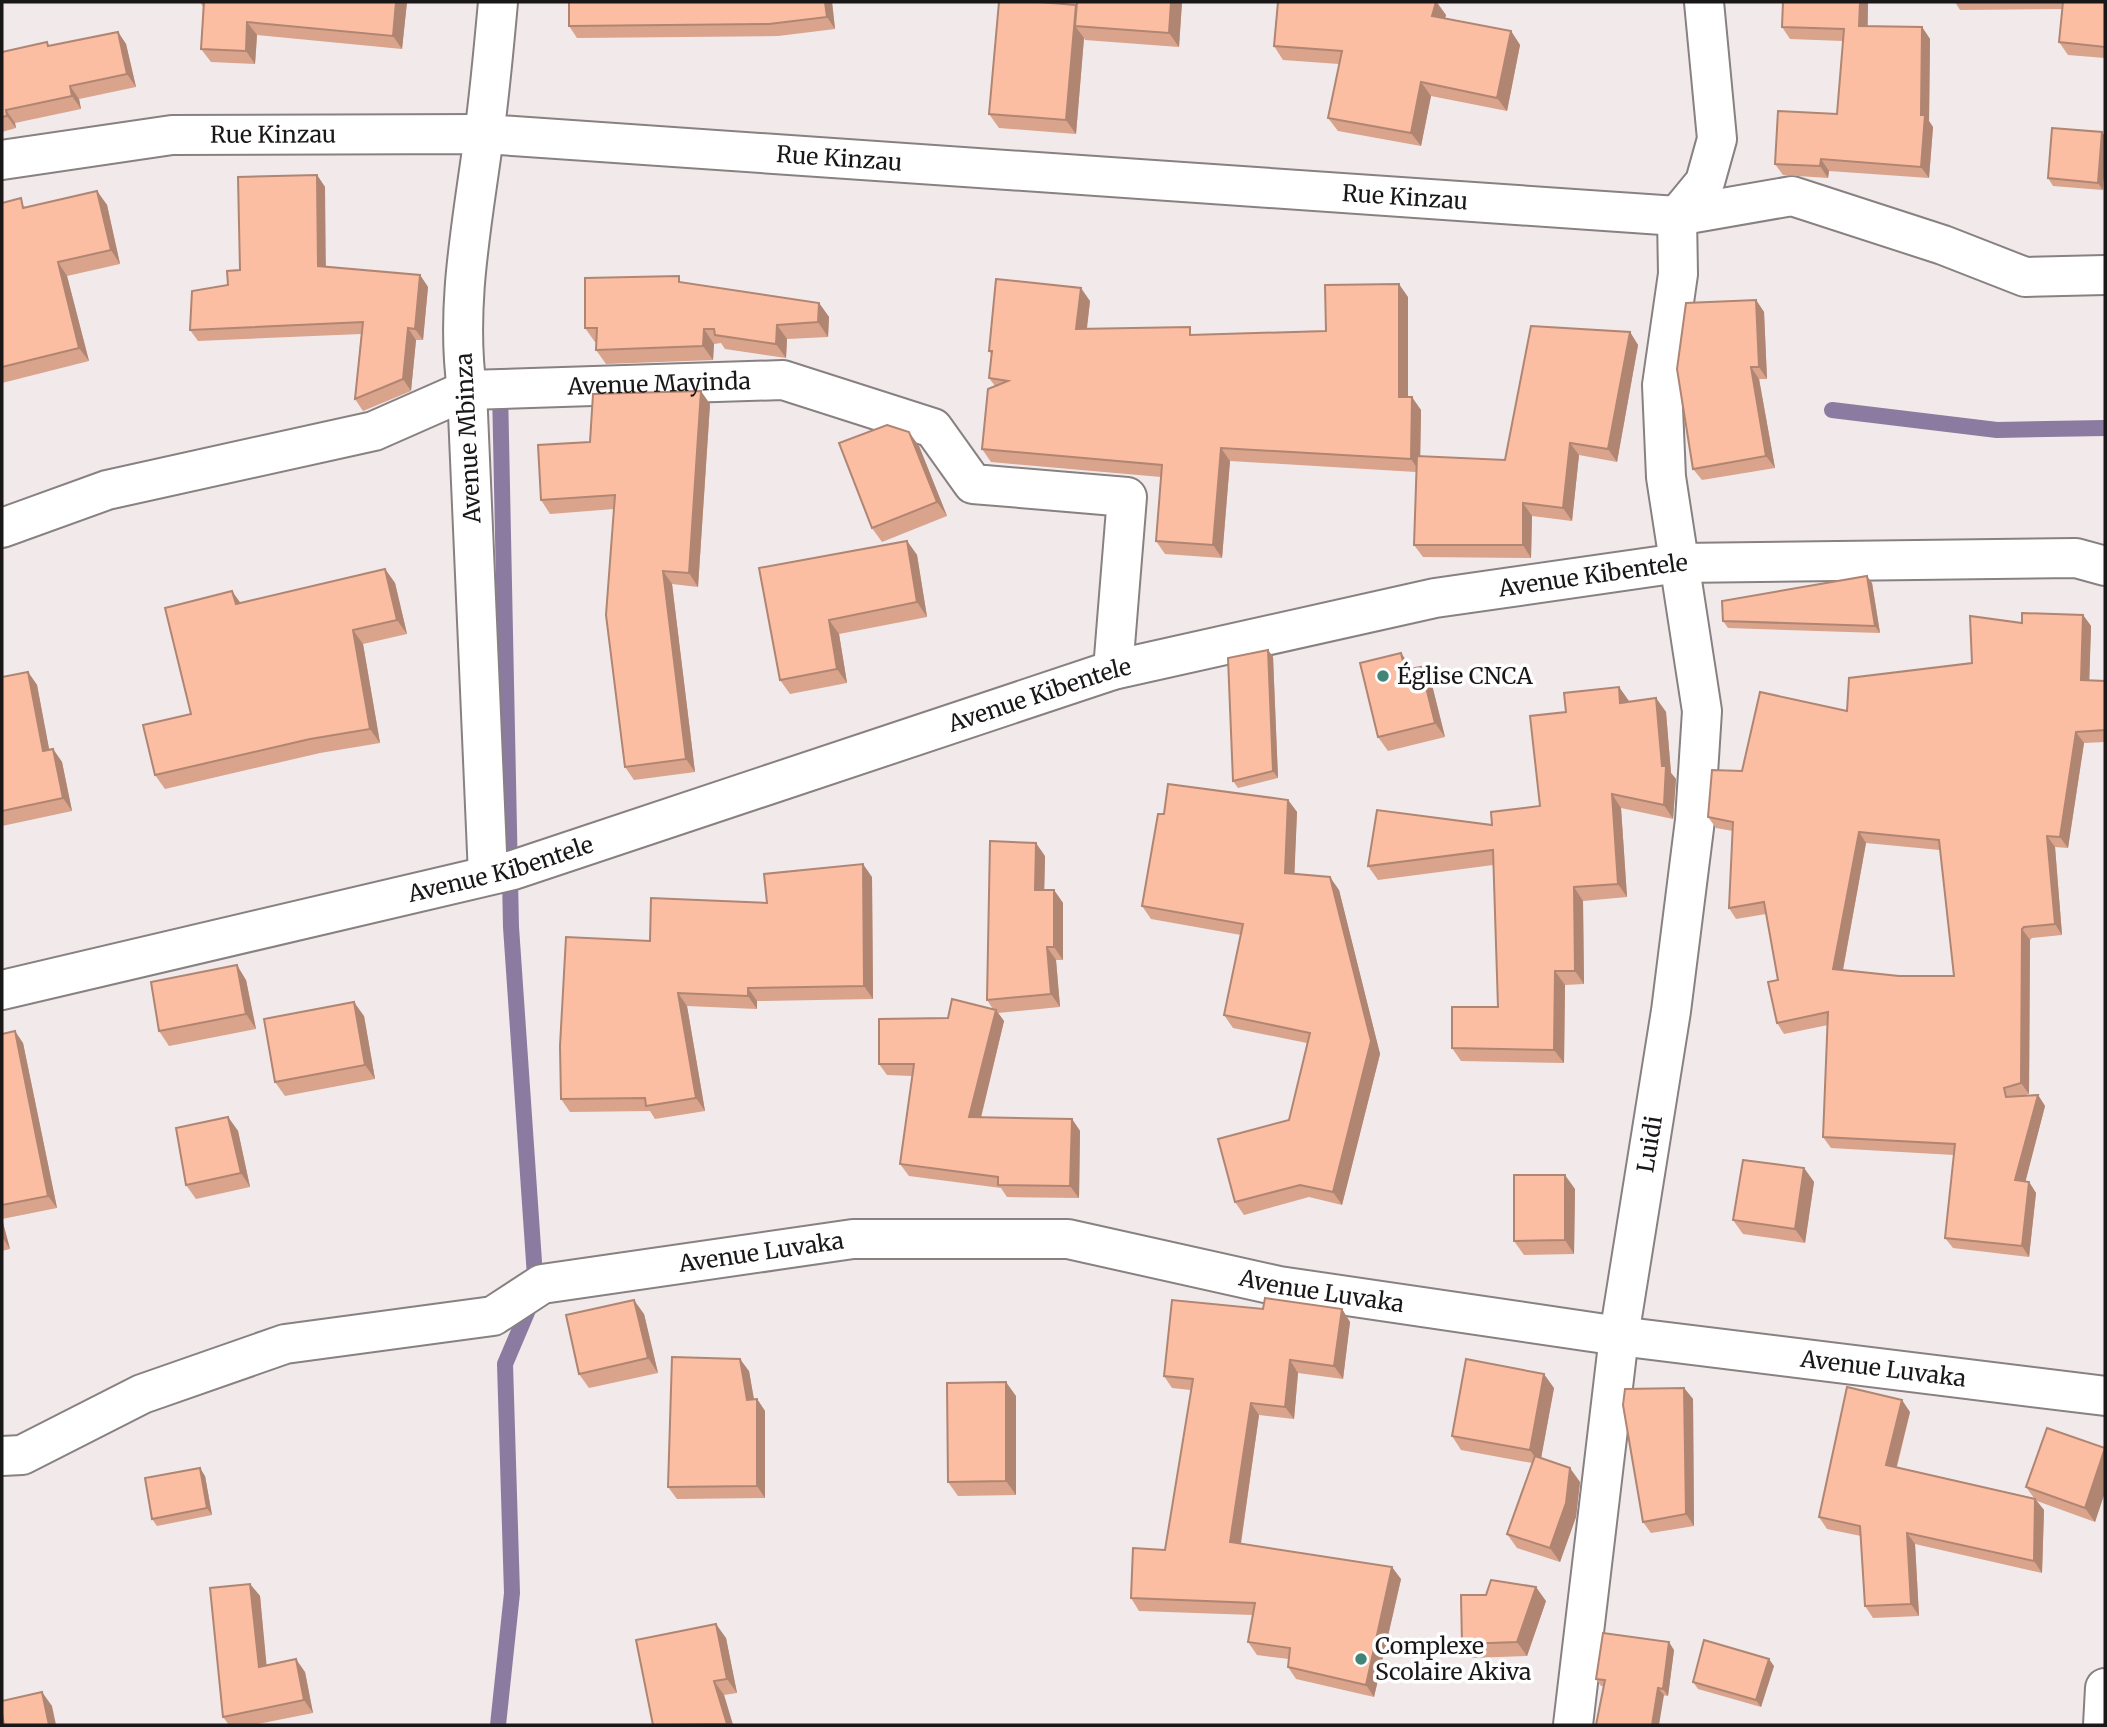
<svg xmlns="http://www.w3.org/2000/svg" width="2107" height="1727" font-family="Merriweather,serif">
  <rect width="100%" height="100%" fill="#f1e9ea"/>
  <g fill="none" stroke-linecap="round" stroke-linejoin="round">
    <g stroke="#8c7ba1" stroke-width="16">
      <polyline points="1832,410 1997,430 2105,428"/>
      <polyline points="498,1725 512,1593 505,1364 536,1291 511,927 500,389"/>
    </g>
    <g stroke="#888181" stroke-width="42">
      <g id="minor">
        <path id="s1" d="M 2,160 L 172,135 L 484,134 L 1677,216 L 1792,196 L 1943,245 L 2025,277 L 2105,275"/>
        <path id="s2" d="M 2,528 L 107,490 L 374,431 L 467,390 L 783,380 L 933,428 L 973,484 L 1127,497 L 1113,670"/>
        <path d="M 488,875 L 467,390 C 455,305 473,220 484,135 C 490,91 494,46 498,2"/>
        <path id="s3" d="M 2,990 L 513,870 L 1113,670 L 1435,598 L 1679,563 L 2076,558 L 2105,566"/>
        <path id="s4" d="M 2,1456 L 22,1455 L 142,1394 L 285,1344 L 493,1316 L 542,1284 L 853,1239 L 1068,1239 L 1279,1286 L 1619,1336 L 2105,1396"/>
        <path id="s5" d="M 1573,1725 L 1619,1336 L 1671,1011 L 1695,820 L 1702,711 L 1666,477 L 1662,385 L 1678,274 L 1677,216 L 1705,182 L 1717,139 L 1704,2"/>
        <polyline points="2103,1725 2105,1688"/>
      </g>
    </g>
    <use href="#minor" stroke="#fff" stroke-width="38"/>
  </g>
  <g fill="#d9a38c" fill-rule="evenodd">
    <polygon points="200,2 407,2 402,49 257,35 255,64 211,62 201,49 203,7"/>
    <polygon points="569,2 832,2 835,29 778,36 577,38 569,26"/>
    <polygon points="1077,2 1182,2 1179,47 1085,40 1084,38 1076,134 999,128 989,114 1076,5 1077,6"/>
    <polygon points="1278,2 1437,2 1446,15 1445,18 1511,31 1520,45 1507,111 1431,96 1421,146 1338,131 1328,118 1339,64 1283,60 1274,46"/>
    <polygon points="1783,2 1868,2 1868,26 1922,27 1930,39 1929,121 1933,127 1929,178 1829,171 1828,178 1783,175 1775,164 1837,114 1843,41 1790,39 1782,27"/>
    <polygon points="1955,2 2105,2 2105,58 2068,55 2059,42 2063,9 1960,10"/>
    <polygon points="118,32 126,44 136,87 79,99 81,109 15,123 16,128 2,132 2,52 50,46"/>
    <polygon points="2102,132 2103,190 2053,186 2048,178"/>
    <polygon points="317,175 325,187 325,267 420,275 428,287 423,340 416,340 411,391 363,411 355,399 361,334 198,341 190,330 228,285"/>
    <polygon points="97,191 107,205 120,264 67,276 89,361 2,383 2,203 27,207"/>
    <polygon points="684,283 819,303 829,317 828,337 787,339 786,358 725,349 721,343 714,344 713,360 606,364 596,350 596,342 595,342 585,328"/>
    <polygon points="1408,297 1408,397 1421,410 1420,456 1505,460 1630,332 1638,345 1617,462 1579,455 1572,521 1532,516 1531,558 1423,557 1414,545 1416,472 1230,461 1222,558 1165,554 1156,541 1161,477 991,462 982,449 995,386 989,378 991,354 989,351 1090,301 1087,329 1195,335 1326,331"/>
    <polygon points="1756,300 1764,312 1767,379 1759,379 1775,468 1702,480 1693,469"/>
    <polygon points="710,404 698,587 672,584 695,772 634,780 625,767 614,509 550,514 541,500 590,442"/>
    <polygon points="919,446 947,516 882,542 872,528"/>
    <polygon points="907,541 917,555 927,617 839,634 847,683 790,694 780,680 759,568"/>
    <polygon points="385,569 395,583 407,634 363,644 380,743 320,753 165,789 155,775 191,714 241,603"/>
    <polygon points="1872,583 1880,633 1728,628 1723,621"/>
    <path d="M 2083,615 L 2091,626 L 2089,680 L 2105,681 L 2105,742 L 2084,743 L 2068,848 L 2055,847 L 2062,935 L 2032,938 L 2030,940 L 2029,1094 L 2022,1096 L 2038,1095 L 2045,1106 L 2025,1182 L 2029,1182 L 2036,1193 L 2029,1257 L 1953,1248 L 1945,1238 L 1954,1155 L 1831,1148 L 1823,1137 L 1828,1025 L 1784,1034 L 1777,1023 L 1778,980 L 1766,914 L 1736,919 L 1729,908 L 1733,831 L 1716,828 L 1708,817 L 1742,771 L 1847,711 L 1972,663 L 2022,623 ZM 1866,843 L 1940,850 L 1954,976 L 1899,976 L 1843,970 Z"/>
    <polygon points="1268,650 1273,657 1278,778 1238,788 1233,781"/>
    <polygon points="1411,667 1411,669 1421,667 1431,681 1445,737 1388,751 1378,737"/>
    <polygon points="28,672 37,685 49,750 53,749 62,762 72,811 2,826 2,677"/>
    <polygon points="1619,687 1629,702 1656,698 1666,712 1671,773 1676,779 1673,819 1621,808 1627,897 1583,901 1584,984 1565,985 1564,1063 1461,1061 1452,1048 1498,1007 1493,865 1378,880 1368,866 1492,825 1540,806 1566,712"/>
    <polygon points="1288,800 1297,812 1294,874 1339,890 1380,1054 1342,1205 1309,1197 1244,1215 1235,1202 1289,1120 1307,1043 1233,1028 1224,1015 1241,935 1151,919 1142,906 1164,814"/>
    <polygon points="1045,856 1044,890 1054,890 1063,903 1063,960 1056,960 1060,1007 998,1013 1004,1021 981,1118 1072,1119 1080,1131 1079,1198 1007,1197 1001,1188 909,1176 900,1164 912,1076 887,1075 879,1064 948,1018 993,1009 987,1000"/>
    <polygon points="872,877 873,999 757,1001 757,1009 687,1006 705,1111 655,1119 650,1111 570,1112 561,1099 650,941 767,903"/>
    <polygon points="246,980 256,1029 169,1046 159,1031"/>
    <polygon points="364,1016 375,1079 285,1096 275,1082"/>
    <polygon points="2,1034 23,1043 57,1208 2,1219 10,1249 2,1251"/>
    <polygon points="228,1117 238,1131 250,1187 196,1199 186,1185"/>
    <polygon points="1804,1168 1814,1182 1805,1243 1743,1234 1733,1220"/>
    <polygon points="1575,1189 1574,1254 1524,1255 1514,1241"/>
    <polygon points="1263,1309 1342,1309 1350,1322 1343,1379 1298,1373 1294,1419 1259,1415 1241,1544 1401,1579 1374,1697 1296,1679 1288,1667 1289,1659 1257,1655 1248,1642 1253,1615 1139,1611 1131,1598 1165,1550 1191,1390 1172,1388 1164,1376"/>
    <polygon points="644,1314 658,1373 589,1388 579,1374"/>
    <polygon points="749,1371 754,1399 757,1399 765,1411 765,1498 677,1499 668,1487"/>
    <polygon points="1554,1388 1541,1458 1580,1482 1576,1517 1560,1562 1517,1548 1507,1534 1532,1463 1461,1450 1452,1436"/>
    <polygon points="1684,1388 1693,1399 1694,1526 1651,1533 1643,1522"/>
    <polygon points="1016,1396 1016,1495 958,1496 948,1482"/>
    <polygon points="1910,1412 1897,1467 2034,1498 2026,1487 2105,1448 2105,1492 2095,1522 2037,1501 2044,1510 2042,1573 1915,1544 1919,1616 1873,1618 1865,1606 1861,1536 1827,1529 1819,1517"/>
    <polygon points="205,1476 212,1515 157,1526 152,1519"/>
    <polygon points="250,1584 260,1596 266,1665 305,1672 313,1713 253,1725 229,1725 223,1717"/>
    <polygon points="1546,1601 1527,1656 1472,1658 1462,1644"/>
    <polygon points="726,1638 737,1693 724,1695 733,1725 653,1725"/>
    <polygon points="1674,1650 1668,1696 1601,1686 1596,1679"/>
    <polygon points="1774,1666 1761,1707 1698,1689 1693,1682"/>
  </g>
  <g fill="#b08572">
    <polygon points="396,2 407,2 402,49 393,36"/>
    <polygon points="825,2 832,2 835,29 827,17"/>
    <polygon points="1171,2 1182,2 1179,47 1169,33"/>
    <polygon points="1436,2 1446,15 1442,29 1432,16"/>
    <polygon points="1860,2 1868,2 1867,37 1859,26"/>
    <polygon points="1076,5 1086,19 1075,26 1084,38 1076,134 1066,120"/>
    <polygon points="247,22 257,35 255,64 246,51"/>
    <polygon points="1922,27 1930,39 1929,121 1933,127 1929,178 1921,167"/>
    <polygon points="1511,31 1520,45 1507,111 1497,98"/>
    <polygon points="118,32 126,44 136,87 127,74"/>
    <polygon points="1421,82 1431,96 1421,146 1411,133"/>
    <polygon points="70,86 79,99 81,109 72,96"/>
    <polygon points="6,110 15,123 16,128 7,116"/>
    <polygon points="2102,132 2105,136 2105,162 2103,190 2098,183"/>
    <polygon points="1821,159 1829,171 1828,178 1820,166"/>
    <polygon points="317,175 325,187 326,278 318,266"/>
    <polygon points="97,191 107,205 120,264 111,250"/>
    <polygon points="58,262 67,276 89,361 79,348"/>
    <polygon points="420,275 428,287 423,340 415,329"/>
    <polygon points="1399,284 1408,297 1408,410 1399,397"/>
    <polygon points="1081,288 1090,301 1085,342 1076,329"/>
    <polygon points="1756,300 1764,312 1767,379 1759,367"/>
    <polygon points="819,303 829,317 828,337 818,322"/>
    <polygon points="777,325 787,339 786,358 776,344"/>
    <polygon points="408,328 416,340 411,391 403,379"/>
    <polygon points="704,329 714,344 713,360 703,346"/>
    <polygon points="1630,332 1638,345 1617,462 1608,449"/>
    <polygon points="1751,367 1759,379 1775,468 1766,456"/>
    <polygon points="701,391 710,404 698,587 689,573"/>
    <polygon points="1412,397 1421,410 1420,472 1411,459"/>
    <polygon points="909,432 919,446 947,516 937,502"/>
    <polygon points="1570,443 1579,455 1572,521 1563,508"/>
    <polygon points="1221,448 1230,461 1222,558 1213,545"/>
    <polygon points="1523,503 1532,516 1531,558 1523,545"/>
    <polygon points="907,541 917,555 927,617 917,602"/>
    <polygon points="385,569 395,583 407,634 397,620"/>
    <polygon points="663,571 672,584 695,772 686,759"/>
    <polygon points="1867,576 1872,583 1880,633 1875,626"/>
    <polygon points="232,591 242,605 236,604"/>
    <polygon points="2083,615 2091,626 2089,691 2081,680"/>
    <polygon points="829,620 839,634 847,683 837,669"/>
    <polygon points="353,630 363,644 380,743 370,729"/>
    <polygon points="1268,650 1273,657 1278,778 1273,771"/>
    <polygon points="1401,653 1411,667 1415,685 1405,670"/>
    <polygon points="1421,667 1431,681 1445,737 1435,723"/>
    <polygon points="28,672 37,685 52,764 43,751"/>
    <polygon points="1619,687 1629,701 1630,716 1620,703"/>
    <polygon points="1656,698 1666,712 1671,773 1676,779 1673,819 1664,805 1662,766"/>
    <polygon points="2076,732 2084,743 2068,848 2060,837"/>
    <polygon points="53,749 62,762 72,811 63,798"/>
    <polygon points="1612,794 1621,808 1627,897 1618,884"/>
    <polygon points="1288,800 1297,812 1294,885 1285,873"/>
    <polygon points="1859,832 1866,843 1841,980 1833,969"/>
    <polygon points="2047,836 2055,847 2062,935 2055,924"/>
    <polygon points="1036,843 1045,856 1044,903 1035,890"/>
    <polygon points="863,864 872,877 873,999 864,986"/>
    <polygon points="1330,877 1339,890 1380,1054 1342,1205 1333,1192"/>
    <polygon points="1574,887 1583,901 1584,984 1575,971"/>
    <polygon points="1054,890 1063,903 1063,960 1054,947"/>
    <polygon points="2022,929 2030,940 2029,1094 2021,1083"/>
    <polygon points="1047,947 1056,960 1060,1007 1051,994"/>
    <polygon points="237,965 246,980 256,1029 246,1014"/>
    <polygon points="1555,971 1565,985 1564,1063 1554,1050"/>
    <polygon points="748,988 757,1001 757,1009 748,996"/>
    <polygon points="678,993 687,1006 705,1111 696,1098"/>
    <polygon points="354,1002 364,1016 375,1079 365,1065"/>
    <polygon points="996,1010 1004,1021 978,1129 969,1117"/>
    <polygon points="15,1031 23,1043 57,1208 48,1196"/>
    <polygon points="2038,1095 2045,1106 2023,1191 2015,1180"/>
    <polygon points="228,1117 238,1131 250,1187 241,1173"/>
    <polygon points="1072,1119 1080,1131 1079,1198 1070,1186"/>
    <polygon points="1804,1168 1814,1182 1805,1243 1795,1229"/>
    <polygon points="1565,1175 1575,1189 1574,1254 1565,1240"/>
    <polygon points="2029,1182 2036,1193 2029,1257 2022,1246"/>
    <polygon points="2,1218 2,1219 10,1249 2,1237"/>
    <polygon points="634,1300 644,1314 658,1373 648,1358"/>
    <polygon points="1342,1309 1350,1322 1343,1379 1334,1366"/>
    <polygon points="740,1359 749,1371 756,1412 747,1400"/>
    <polygon points="1290,1360 1298,1373 1294,1419 1285,1407"/>
    <polygon points="1544,1374 1554,1388 1540,1464 1530,1450"/>
    <polygon points="1006,1382 1016,1396 1016,1495 1006,1481"/>
    <polygon points="1684,1388 1693,1399 1694,1526 1686,1514"/>
    <polygon points="757,1399 765,1411 765,1498 757,1486"/>
    <polygon points="1902,1400 1910,1412 1894,1476 1886,1465"/>
    <polygon points="1251,1403 1259,1415 1239,1555 1230,1542"/>
    <polygon points="2105,1450 2105,1492 2095,1522 2085,1508"/>
    <polygon points="200,1468 205,1476 212,1515 207,1508"/>
    <polygon points="1570,1468 1580,1482 1576,1517 1560,1562 1550,1548"/>
    <polygon points="2035,1499 2044,1510 2042,1573 2034,1561"/>
    <polygon points="1907,1533 1915,1544 1919,1616 1911,1604"/>
    <polygon points="1392,1567 1401,1579 1374,1697 1366,1685"/>
    <polygon points="250,1584 260,1596 268,1680 259,1667"/>
    <polygon points="1536,1587 1546,1601 1527,1656 1517,1642"/>
    <polygon points="716,1624 726,1638 737,1693 727,1679"/>
    <polygon points="1669,1642 1674,1650 1668,1696 1663,1689"/>
    <polygon points="296,1659 305,1672 313,1713 304,1700"/>
    <polygon points="1769,1659 1774,1666 1761,1707 1756,1700"/>
    <polygon points="714,1681 724,1695 733,1725 727,1724"/>
    <polygon points="1658,1688 1664,1695 1659,1725 1652,1725"/>
    <polygon points="42,1692 52,1706 56,1725 49,1725"/>
  </g>
  <g fill="#fcbea3" stroke="#b08572" stroke-width="2" fill-rule="evenodd">
    <polygon points="204,2 396,2 393,36 247,22 246,51 201,49"/>
    <polygon points="569,2 825,2 827,17 769,24 569,26"/>
    <polygon points="999,2 1039,2 1076,5 1066,120 989,114"/>
    <polygon points="1077,2 1171,2 1169,33 1075,26"/>
    <polygon points="1278,2 1436,2 1432,16 1511,31 1497,98 1421,82 1411,133 1328,118 1342,51 1274,46"/>
    <polygon points="1783,2 1860,2 1859,26 1922,27 1921,115 1925,115 1921,167 1821,159 1820,166 1775,164 1778,111 1837,114 1844,29 1782,27"/>
    <polygon points="2063,2 2105,2 2105,47 2059,42"/>
    <polygon points="118,32 127,74 70,86 72,96 6,110 7,116 2,117 2,52 47,42 48,46"/>
    <polygon points="2052,128 2102,132 2098,183 2048,178"/>
    <polygon points="317,175 318,266 420,275 415,329 408,328 403,379 355,399 363,322 190,330 192,291 228,285 227,271 240,270 238,177"/>
    <polygon points="97,191 111,250 58,262 79,348 2,367 2,203 21,198 23,208"/>
    <polygon points="679,276 679,282 819,303 818,322 777,325 776,344 715,335 714,329 704,329 703,346 596,350 597,328 585,328 585,278"/>
    <polygon points="996,279 1081,288 1076,329 1190,327 1190,335 1326,331 1325,285 1399,284 1399,397 1412,397 1411,459 1221,448 1213,545 1156,541 1162,465 982,449 988,389 1008,381 989,378 992,351 989,351"/>
    <polygon points="1756,300 1759,367 1751,367 1766,456 1693,469 1677,369 1686,303"/>
    <polygon points="1531,326 1630,332 1608,449 1570,443 1563,508 1523,503 1523,545 1414,545 1417,456 1505,460"/>
    <polygon points="701,391 689,573 663,571 686,759 625,767 606,615 615,495 541,500 538,445 590,442 593,394"/>
    <polygon points="887,425 909,432 937,502 872,528 839,443"/>
    <polygon points="907,541 917,602 829,620 837,669 780,680 759,568"/>
    <polygon points="385,569 397,620 353,630 370,729 310,739 155,775 143,725 191,714 165,608 232,591 236,604"/>
    <polygon points="1867,576 1875,626 1723,621 1722,601"/>
    <path d="M 2022,613 L 2083,615 L 2081,680 L 2105,681 L 2105,730 L 2076,732 L 2060,837 L 2047,836 L 2055,924 L 2024,927 L 2022,929 L 2021,1083 L 2004,1088 L 2006,1097 L 2038,1095 L 2015,1180 L 2029,1182 L 2022,1246 L 1945,1238 L 1955,1144 L 1823,1137 L 1828,1012 L 1777,1023 L 1768,982 L 1778,980 L 1764,902 L 1729,908 L 1733,822 L 1708,817 L 1712,770 L 1742,771 L 1760,692 L 1847,711 L 1849,678 L 1972,663 L 1970,616 L 2022,623 ZM 1859,832 L 1939,840 L 1954,976 L 1899,976 L 1833,969 Z"/>
    <polygon points="1268,650 1273,771 1233,781 1228,658"/>
    <polygon points="1401,653 1405,670 1421,667 1435,723 1378,737 1360,663"/>
    <polygon points="28,672 43,751 53,749 63,798 2,811 2,677"/>
    <polygon points="1619,687 1620,703 1656,698 1662,766 1666,766 1664,805 1612,794 1618,884 1574,887 1575,971 1555,971 1554,1050 1452,1048 1452,1007 1498,1007 1493,850 1368,866 1377,810 1492,825 1491,812 1540,806 1530,716 1566,712 1564,693"/>
    <polygon points="1168,784 1288,800 1285,873 1330,877 1371,1041 1333,1192 1300,1185 1235,1202 1218,1139 1289,1120 1310,1033 1224,1015 1243,924 1142,906 1158,814 1164,814"/>
    <polygon points="990,841 1036,843 1035,890 1054,890 1054,947 1047,947 1051,994 987,1000"/>
    <polygon points="863,864 864,986 748,988 748,996 678,993 696,1098 646,1106 645,1098 561,1099 560,1046 566,937 650,941 651,898 767,903 764,874"/>
    <polygon points="237,965 246,1014 159,1031 151,982"/>
    <polygon points="952,999 996,1010 969,1117 1072,1119 1070,1186 998,1185 998,1177 900,1164 914,1064 879,1064 879,1019 948,1018"/>
    <polygon points="354,1002 365,1065 275,1082 264,1019"/>
    <polygon points="15,1031 48,1196 2,1205 2,1034"/>
    <polygon points="228,1117 241,1173 186,1185 176,1128"/>
    <polygon points="1743,1160 1804,1168 1795,1229 1733,1220"/>
    <polygon points="1514,1175 1565,1175 1565,1240 1514,1241"/>
    <polygon points="1265,1298 1342,1309 1334,1366 1290,1360 1285,1407 1251,1403 1230,1542 1392,1567 1366,1685 1288,1667 1290,1648 1248,1642 1255,1603 1131,1598 1133,1548 1165,1550 1193,1379 1164,1376 1172,1300 1263,1309"/>
    <polygon points="634,1300 648,1358 579,1374 566,1315"/>
    <polygon points="672,1357 740,1359 747,1400 757,1399 757,1486 668,1487"/>
    <polygon points="1466,1359 1544,1374 1530,1450 1452,1436"/>
    <polygon points="1006,1382 1006,1481 948,1482 947,1383"/>
    <polygon points="1847,1387 1902,1400 1886,1465 2035,1499 2034,1561 1907,1533 1911,1604 1865,1606 1860,1526 1819,1517"/>
    <polygon points="1684,1388 1686,1514 1643,1522 1623,1405 1625,1389"/>
    <polygon points="2047,1428 2105,1448 2085,1508 2026,1487"/>
    <polygon points="1535,1456 1570,1468 1566,1503 1550,1548 1507,1534"/>
    <polygon points="200,1468 207,1508 152,1519 145,1478"/>
    <polygon points="1491,1580 1536,1587 1517,1642 1462,1644 1461,1595 1486,1595"/>
    <polygon points="250,1584 259,1667 296,1659 304,1700 223,1717 210,1588"/>
    <polygon points="716,1624 727,1679 714,1681 727,1724 653,1725 636,1640"/>
    <polygon points="1603,1633 1669,1642 1663,1689 1658,1688 1652,1725 1596,1725 1605,1680 1596,1679"/>
    <polygon points="1704,1640 1769,1659 1756,1700 1693,1682"/>
    <polygon points="42,1692 49,1725 4,1725 2,1713 2,1701"/>
  </g>
  <g fill="#428577" stroke="#fff" stroke-width="2.5">
    <circle cx="1383" cy="676" r="7"/>
    <circle cx="1361" cy="1659" r="7"/>
  </g>
  <g text-anchor="middle" stroke-width="7" stroke-linejoin="round" paint-order="stroke">
    <g font-size="23" fill="#1a1718" stroke="#fff">
      <text dy="8" stroke="none"><textPath href="#s1" startOffset="273">Rue Kinzau</textPath></text>
      <text dy="8" stroke="none"><textPath href="#s1" startOffset="840">Rue Kinzau</textPath></text>
      <text dy="8" stroke="none"><textPath href="#s1" startOffset="1407">Rue Kinzau</textPath></text>
      <text dy="8" stroke="none"><textPath href="#s2" startOffset="679">Avenue Mayinda</textPath></text>
      <text transform="translate(468 438) rotate(-93)" y="8">Avenue Mbinza</text>
      <text dy="8" stroke="none"><textPath href="#s3" startOffset="1647">Avenue Kibentele</textPath></text>
      <text dy="8" stroke="none"><textPath href="#s3" startOffset="1080">Avenue Kibentele</textPath></text>
      <text dy="8" stroke="none"><textPath href="#s3" startOffset="513">Avenue Kibentele</textPath></text>
      <text dy="8" stroke="none"><textPath href="#s5" startOffset="586">Luidi</textPath></text>
      <text dy="8" stroke="none"><textPath href="#s4" startOffset="796">Avenue Luvaka</textPath></text>
      <text dy="8" stroke="none"><textPath href="#s4" startOffset="1363">Avenue Luvaka</textPath></text>
      <text dy="8" stroke="none"><textPath href="#s4" startOffset="1930">Avenue Luvaka</textPath></text>
    </g>
    <g font-size="23" fill="#1a1718" stroke="#fff" text-anchor="start">
      <text x="1397" y="684">Église CNCA</text>
      <text x="1375" y="1654">Complexe<tspan x="1375" dy="26">Scolaire Akiva</tspan></text>
    </g>
  </g>
  <rect width="2107" height="1727" fill="none" stroke="#1a1718" stroke-width="7"/>
</svg>
